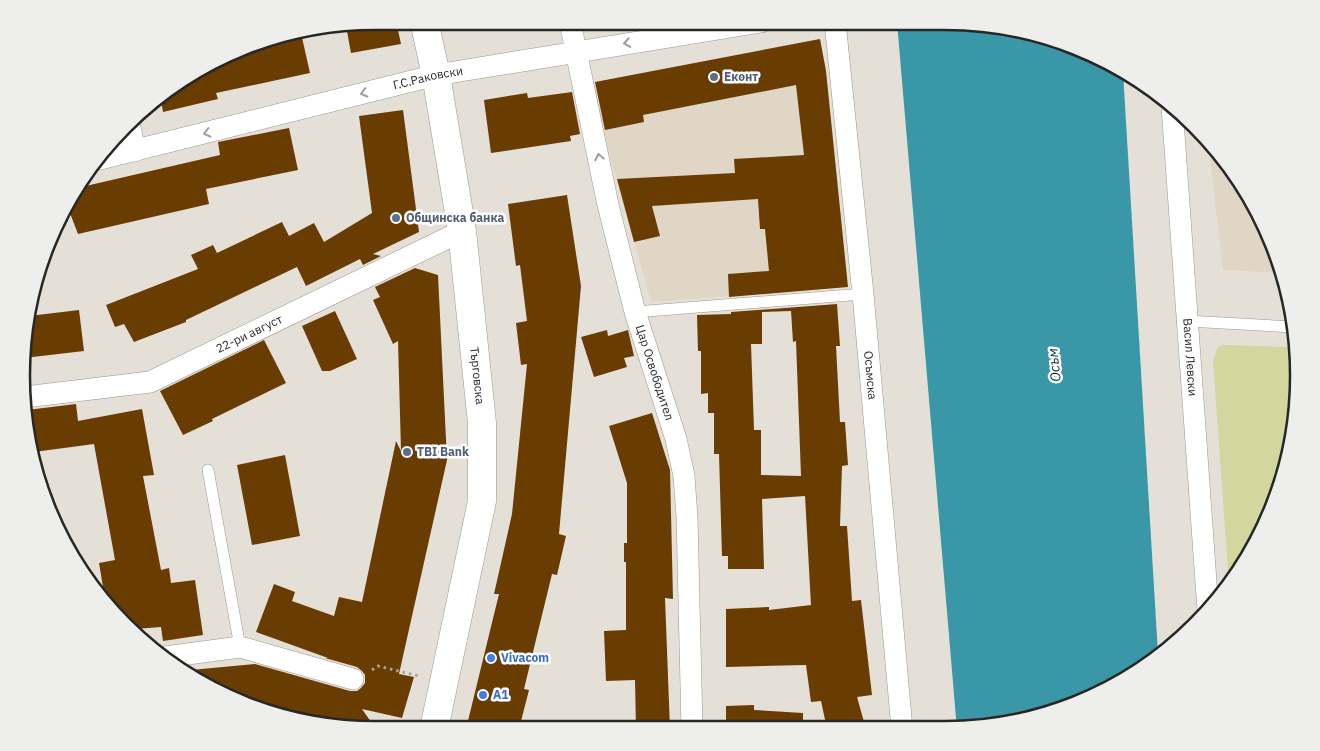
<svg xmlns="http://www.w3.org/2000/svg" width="1320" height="751" font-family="'IBM Plex Sans',sans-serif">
  <rect width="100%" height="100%" fill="#e5e0d7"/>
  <g fill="#dfd6c6">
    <polygon points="820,39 826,70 848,287 651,302 603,130 594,83"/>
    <polygon points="1208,141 1239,178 1272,240 1282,273 1223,270"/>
  </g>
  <path fill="#d3d69e" d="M 1223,345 L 1289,347 L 1291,349 L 1289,366 L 1298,367 C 1294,399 1292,434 1285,466 C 1278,503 1253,555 1229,584 L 1213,360 L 1218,347 Z"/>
  <polygon fill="#3997a7" points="897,22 968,22 1059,40 1123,72 1158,654 1122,682 1058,711 968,729 959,729 956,718"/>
  <g fill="#693c02" fill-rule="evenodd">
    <polygon points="376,21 396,21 401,44 351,53 346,26"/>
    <polygon points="301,33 310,73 216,93 218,99 163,112 160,94 262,40"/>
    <polygon points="820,39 826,71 848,287 729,297 728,274 769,271 765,229 760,229 758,199 652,206 660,236 634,242 617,179 735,173 734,159 804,155 796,85 643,115 644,122 605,130 595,82"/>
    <polygon points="572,92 580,134 570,136 571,141 491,153 484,100 527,93 528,98"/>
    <polygon points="403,110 419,232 373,254 381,256 363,265 360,259 306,286 297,267 186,320 186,322 134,342 124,324 115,327 106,305 198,269 191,255 213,245 217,253 282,222 289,236 314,223 324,242 372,213 359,116"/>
    <polygon points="289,128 298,170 206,189 209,204 78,234 68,208 77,188 220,155 218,142"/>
    <polygon points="567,195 581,286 559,534 566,536 557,575 552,574 524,689 529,690 519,729 466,729 499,594 494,594 512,514 527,364 521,365 516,323 527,321 520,265 516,266 508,204"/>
    <polygon points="415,268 438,275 447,460 399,674 414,677 402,718 362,709 376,729 352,729 261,711 180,671 255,664 350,691 357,691 361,688 365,683 365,675 362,671 357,667 325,658 328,658 256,632 274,584 295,592 292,601 334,616 339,597 362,602 396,441 401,451 398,341 393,344 373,300 380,297 375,287"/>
    <path d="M 837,304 L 840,346 L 836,346 L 840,422 L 845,422 L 848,465 L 842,466 L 840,526 L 847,526 L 852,601 L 861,600 L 872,695 L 857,697 L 866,729 L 827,729 L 821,701 L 811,702 L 806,665 L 726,667 L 726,609 L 769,607 L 769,610 L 811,605 L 805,496 L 762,499 L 764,569 L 728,569 L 728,556 L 722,556 L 719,454 L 714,454 L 714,413 L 708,413 L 708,393 L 701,394 L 701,351 L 698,351 L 697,315 L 731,314 L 731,312 ZM 791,311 L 793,342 L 796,341 L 801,476 L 761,475 L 761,430 L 754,430 L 751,344 L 762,344 L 762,312 Z"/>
    <polygon points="79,310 84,351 24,358 29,316"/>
    <polygon points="335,311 357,359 330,371 322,371 302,326"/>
    <polygon points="607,330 608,336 628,330 634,356 624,358 627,367 594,377 581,337"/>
    <polygon points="264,340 286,383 212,419 213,421 183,435 160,391"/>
    <polygon points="76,404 78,421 142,409 154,475 143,476 161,570 169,568 171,583 195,580 203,635 163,641 161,627 135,629 95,591 92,587 103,587 99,563 115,560 94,444 34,452 27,410"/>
    <polygon points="652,413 670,470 673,599 665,598 670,729 636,729 635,680 606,681 604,631 626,630 626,562 624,562 624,543 627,543 627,483 609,426"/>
    <polygon points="285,455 300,536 252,545 237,465"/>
    <polygon points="754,705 754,710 803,713 803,729 726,729 726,706"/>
  </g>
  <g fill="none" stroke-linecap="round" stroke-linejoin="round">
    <g stroke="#9c978f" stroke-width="12">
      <g id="service">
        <polyline points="635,312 863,294"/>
        <polyline points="1187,321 1294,327"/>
        <polyline points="208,470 240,647"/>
      </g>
    </g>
    <g stroke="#9c978f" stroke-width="22">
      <g id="minor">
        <path id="s1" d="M 570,22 L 608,205 L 635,312 L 676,439 L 684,476 L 687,517 L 692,729"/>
        <path id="s2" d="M 835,22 L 863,294 L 902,729"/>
        <path id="s3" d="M 1172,106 L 1208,610"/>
        <polyline points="130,127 135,151"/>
        <path id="s4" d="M 100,159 L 436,75 L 761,22"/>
        <path id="s5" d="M 25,397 L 150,382 L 462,231"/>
        <polyline points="165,657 240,647 353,679"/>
      </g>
    </g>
    <g stroke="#9c978f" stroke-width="29">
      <g id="tertiary">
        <path id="s6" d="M 424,21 L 436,75 L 462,231 L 482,423 L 482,501 L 434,729"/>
      </g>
    </g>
    <g stroke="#a8a49d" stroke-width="3" stroke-dasharray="2.5 4" stroke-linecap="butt">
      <polyline points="1249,553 1250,540"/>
      <polyline points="372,670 378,666 419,676"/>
    </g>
    <use href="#service" stroke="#fff" stroke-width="11"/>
    <use href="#minor" stroke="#fff" stroke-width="21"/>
    <use href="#tertiary" stroke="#fff" stroke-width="28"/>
  </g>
  <defs><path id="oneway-chevron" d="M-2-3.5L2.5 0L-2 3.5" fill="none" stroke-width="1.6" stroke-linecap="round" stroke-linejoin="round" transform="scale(1.25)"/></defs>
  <g stroke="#9f9e9c">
    <use href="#oneway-chevron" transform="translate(627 43) rotate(171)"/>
    <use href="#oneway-chevron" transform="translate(364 93) rotate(166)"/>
    <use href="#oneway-chevron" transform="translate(207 133) rotate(166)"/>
    <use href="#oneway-chevron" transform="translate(599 157) rotate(-102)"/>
  </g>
  <g fill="#5c6f8a" stroke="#fff" stroke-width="2">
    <circle cx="714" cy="77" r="5"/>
    <circle cx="396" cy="218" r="5"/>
    <circle cx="407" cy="452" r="5"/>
  </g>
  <g fill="#3f7fe0" stroke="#fff" stroke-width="2">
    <circle cx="491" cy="658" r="5"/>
    <circle cx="483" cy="695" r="5"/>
  </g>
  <g text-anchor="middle" stroke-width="5" stroke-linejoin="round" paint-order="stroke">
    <g font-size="12" font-weight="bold" fill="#4e5e75" stroke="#fff" text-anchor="start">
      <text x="724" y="81">Еконт</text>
      <text x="406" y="222">Общинска банка</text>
      <text x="417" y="456">TBI Bank</text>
    </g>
    <g font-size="12" fill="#292724" stroke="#fff">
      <text dy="4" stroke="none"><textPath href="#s4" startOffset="338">Г.С.Раковски</textPath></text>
      <text dy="4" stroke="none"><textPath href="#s5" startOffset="236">22-ри август</textPath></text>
      <text dy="4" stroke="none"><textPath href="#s3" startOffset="252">Васил Левски</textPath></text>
      <text dy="4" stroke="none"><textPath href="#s1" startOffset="361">Цар Освободител</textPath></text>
      <text dy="4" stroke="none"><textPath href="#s2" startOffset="355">Осъмска</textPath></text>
      <text dy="4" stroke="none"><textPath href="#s6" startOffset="359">Търговска</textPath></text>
    </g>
    <g font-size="12" font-weight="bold" fill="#366cbe" stroke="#fff" text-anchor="start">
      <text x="501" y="662">Vivacom</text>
      <text x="493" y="699">A1</text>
    </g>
    <g font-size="14" font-style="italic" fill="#023037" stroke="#fff">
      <text transform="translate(1054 365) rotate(-96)" y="5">Осъм</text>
    </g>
  </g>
  <path d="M0 0H1320V751H0ZM375 30H945A345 345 0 0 1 1290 375V376A345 345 0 0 1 945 721H375A345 345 0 0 1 30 376V375A345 345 0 0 1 375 30Z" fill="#eeeeed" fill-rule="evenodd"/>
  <path fill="none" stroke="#292724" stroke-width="2.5" d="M375 30H945A345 345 0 0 1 1290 375V376A345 345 0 0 1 945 721H375A345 345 0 0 1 30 376V375A345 345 0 0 1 375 30Z"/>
</svg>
